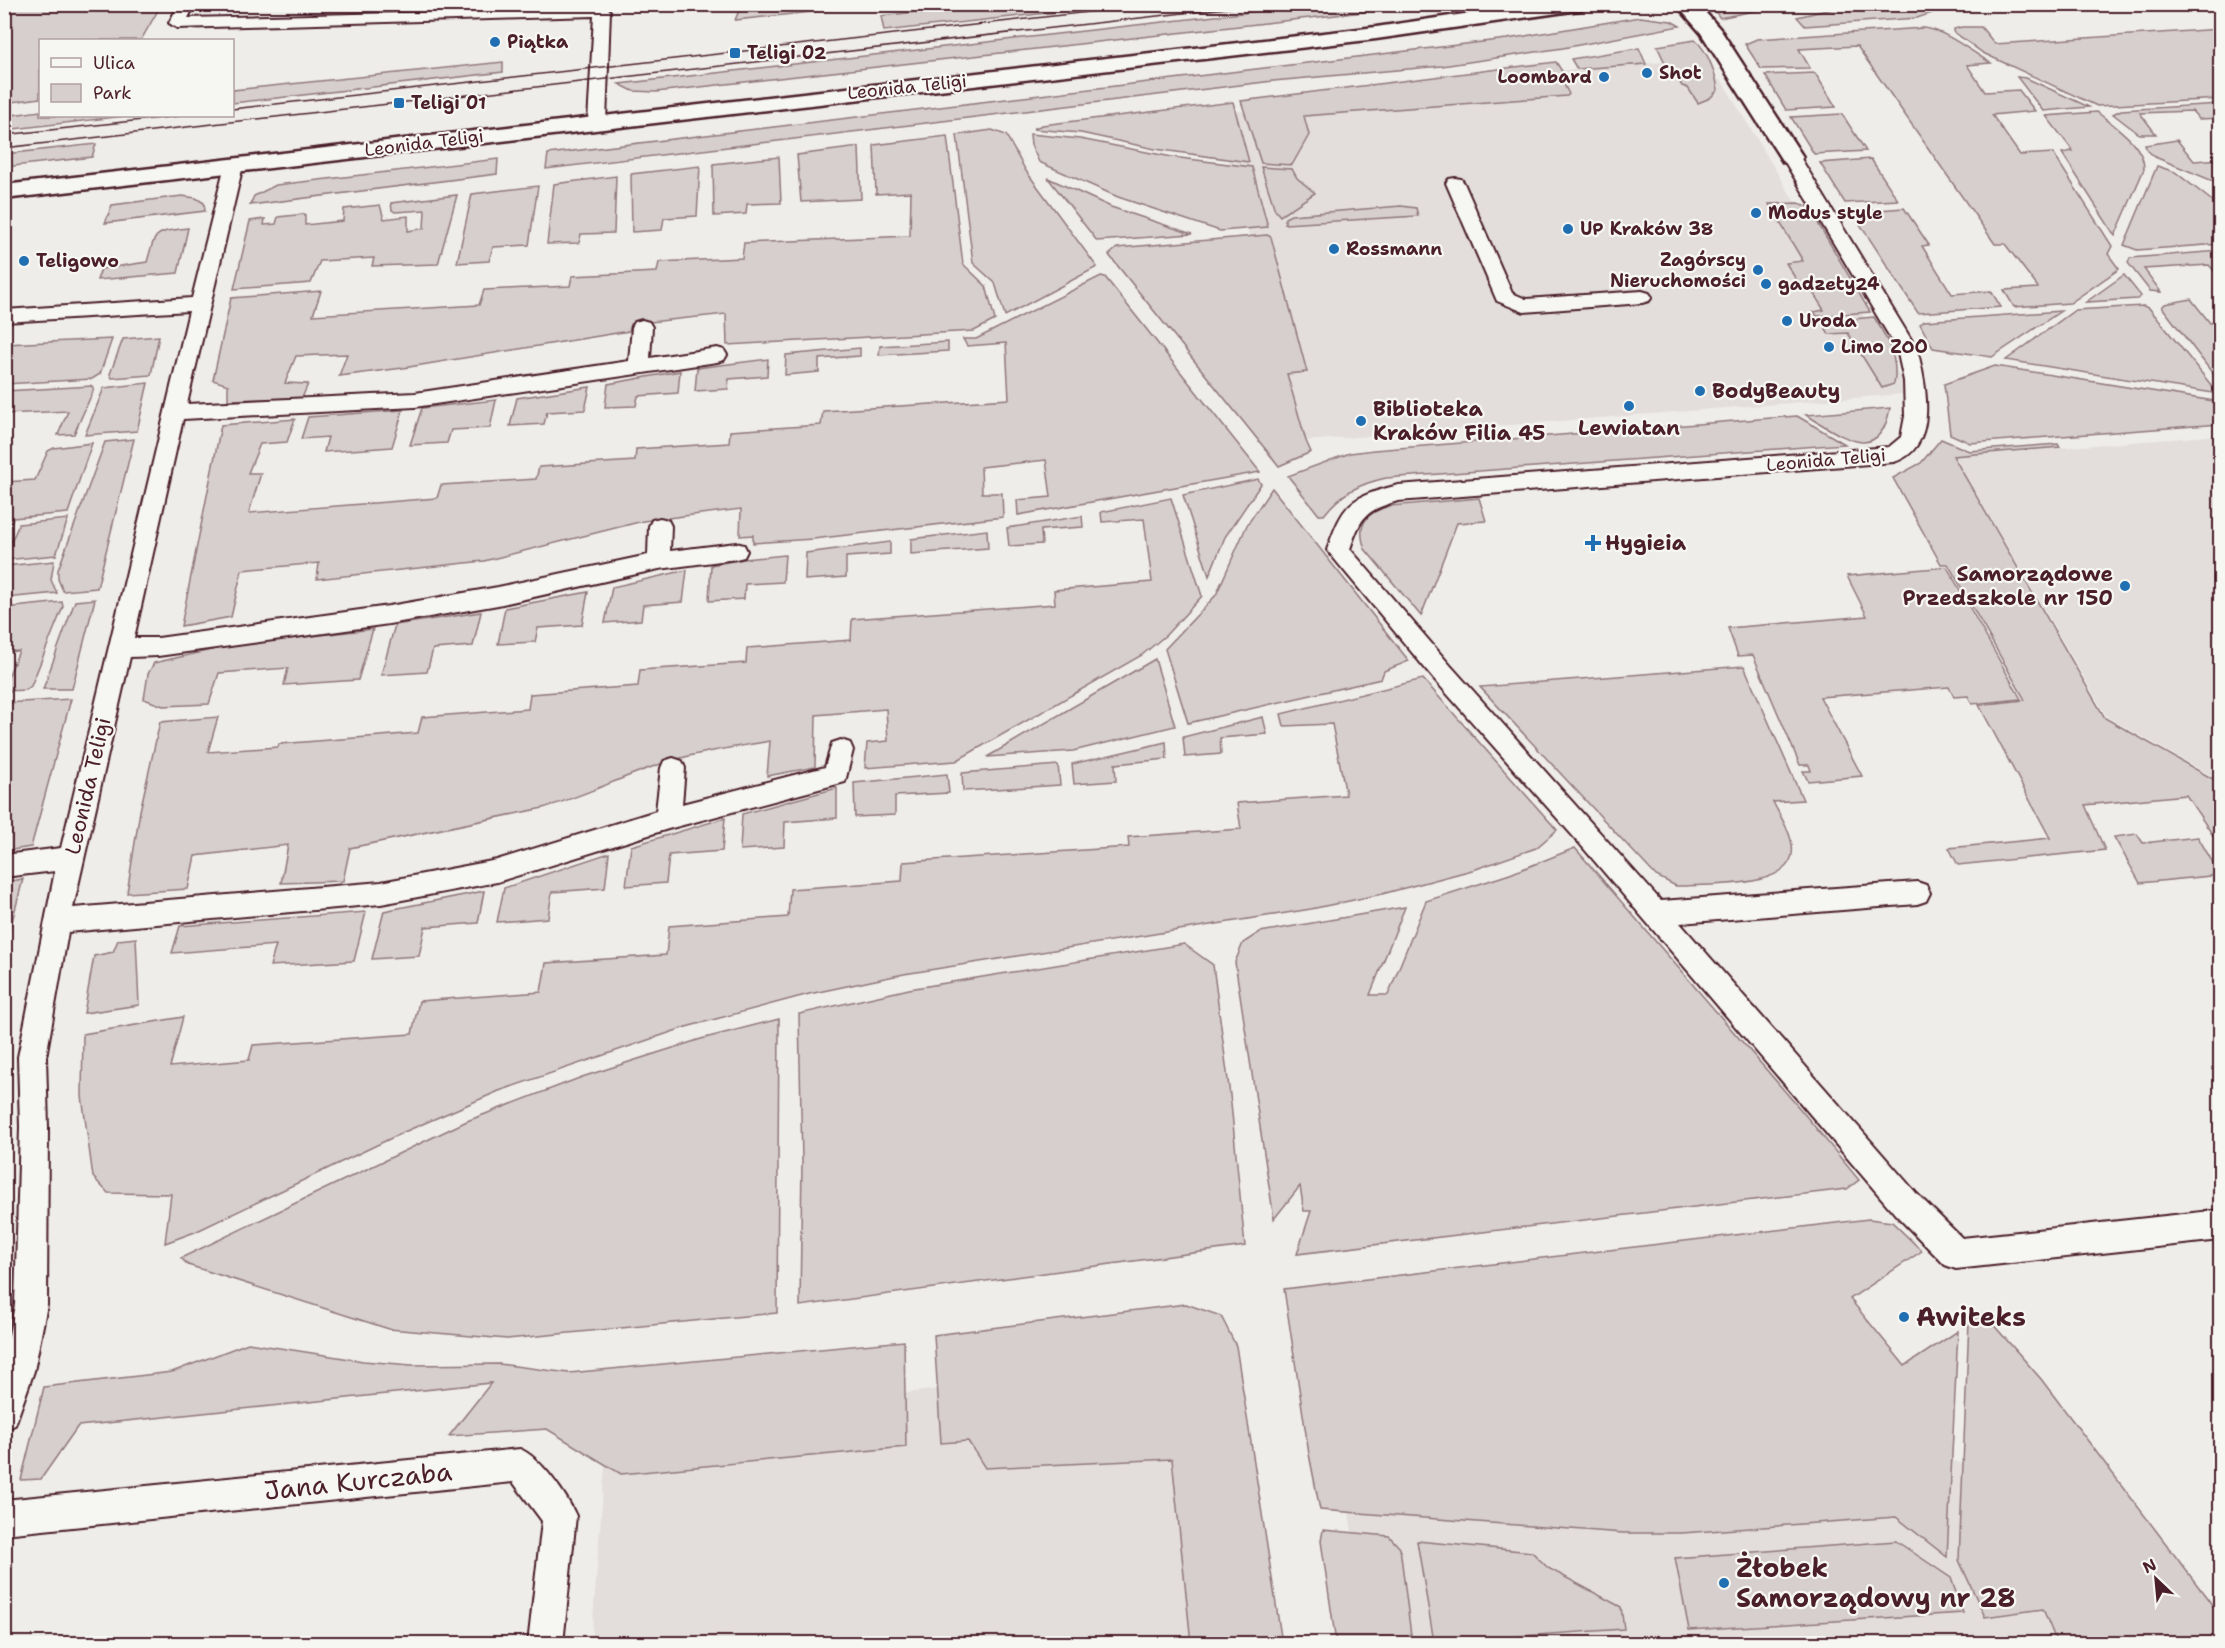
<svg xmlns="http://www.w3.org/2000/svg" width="2225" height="1648" font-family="'Shantell Sans',sans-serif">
  <rect width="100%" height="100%" fill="#efedea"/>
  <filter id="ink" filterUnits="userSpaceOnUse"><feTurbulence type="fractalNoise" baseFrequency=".0167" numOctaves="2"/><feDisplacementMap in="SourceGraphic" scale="12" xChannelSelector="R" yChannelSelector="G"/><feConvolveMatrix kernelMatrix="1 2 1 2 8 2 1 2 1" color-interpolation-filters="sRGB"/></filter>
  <g filter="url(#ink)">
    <g fill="#e3dedc">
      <polygon points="1675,61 1722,81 1902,380 1903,394 1306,441 1215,113 1548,87 1539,72"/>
      <polygon points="2220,435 2220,781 2107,717 1954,456"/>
      <polygon points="1219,1358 1260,1643 591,1644 608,1426"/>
      <polygon points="1854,1428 2012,1480 2132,1643 1370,1643 1342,1470"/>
    </g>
    <g fill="#d7cfce" stroke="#90777c" stroke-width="1.5">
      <polygon points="983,4 1120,4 1120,5 884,31 881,16"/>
      <polygon points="4,5 5,4 161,5 141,40 40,40 40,98 5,103"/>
      <polygon points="738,5 738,4 877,5 735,20 738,13"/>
      <polygon points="1312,5 1425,5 656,92 633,91 619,84"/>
      <polygon points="1716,5 1758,5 1763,9 1720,18 1714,10"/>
      <polygon points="1849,5 1849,4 1935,5 1932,13 1917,18 1805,26 1797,17"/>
      <polygon points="1640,17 1671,21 1680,26 1563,48 1442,66 1273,81 546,169 548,154 1507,39"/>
      <polygon points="1962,27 1981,27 1995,44 2220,29 2220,99 2097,106 1983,53 1954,32 1954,29"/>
      <path d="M 1924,28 C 1945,30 1972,52 1991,63 L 1967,65 L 1985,92 L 2019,90 L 2035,111 L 1992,115 L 2020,155 L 2053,153 L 2112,246 L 2108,254 L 2119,269 L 2070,303 L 2014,307 L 2004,290 L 2038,288 L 2037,286 L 2005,244 L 1995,244 L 1857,46 L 1799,49 L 1810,68 L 1761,69 L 1745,44 L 1757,39 Z"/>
      <path d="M 1695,40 C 1708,51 1716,74 1718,90 L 1710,98 L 1698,103 L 1688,88 L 1682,86 L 1671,69 L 1668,69 L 1657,46 Z"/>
      <polygon points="1639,48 1646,64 1577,69 1571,59"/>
      <polygon points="503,62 503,72 233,103 233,90"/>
      <polygon points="1556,62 1565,76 1560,77 1569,94 1567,96 1304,116 1309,135 1292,165 1261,163 1241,101"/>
      <polygon points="1815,73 1836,107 1786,110 1765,75"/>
      <polygon points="2017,77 2026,78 2089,107 2043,111"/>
      <polygon points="1233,102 1249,162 1155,149 1081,133 1033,129 1042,125"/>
      <polygon points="2220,104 2220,118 2199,119 2192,111 2140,113 2156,134 2139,134 2113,114 2121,110"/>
      <polygon points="40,111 40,116 125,116 5,130 5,116"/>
      <path d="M 2097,112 C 2113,125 2145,145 2144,169 L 2115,236 L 2062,153 L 2073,151 L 2046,116 Z"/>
      <polygon points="1842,114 1866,151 1814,154 1791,117"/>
      <polygon points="992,130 1006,135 1026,171 1097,267 1005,316 995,283 973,263 957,135"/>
      <polygon points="1030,134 1080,139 1172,157 1252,167 1268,227 1220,231 1118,197 1039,162 1031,145"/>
      <polygon points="947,136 963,264 986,286 995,320 974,331 727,345 726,314 631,324 629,331 403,368 339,376 347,354 296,356 285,383 308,384 302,398 228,400 228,385 213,380 231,298 321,291 313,315 479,305 484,290 570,286 572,276 657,272 659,262 742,258 744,243 910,236 911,192 876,194 874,145"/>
      <polygon points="2177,140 2194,161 2220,159 2220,184 2155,157 2147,150 2145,145"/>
      <polygon points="96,144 92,157 5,167 5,154"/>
      <polygon points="859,147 861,199 801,202 797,155"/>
      <polygon points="779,157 781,203 747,204 746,214 714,216 713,164"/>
      <polygon points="498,159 497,174 250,205 254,196 276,185"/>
      <polygon points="1871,159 1898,200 1845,203 1820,163"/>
      <polygon points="700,166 697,216 664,218 662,230 632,232 631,174"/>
      <polygon points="2157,166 2175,172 2220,207 2220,244 2137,250 2124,245"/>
      <polygon points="1261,167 1292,169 1297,178 1315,193 1280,216 1275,210"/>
      <polygon points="616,176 614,233 581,234 579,243 547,244 554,184"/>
      <polygon points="1048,178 1111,207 1192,234 1097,241"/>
      <polygon points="538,186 529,245 493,247 489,261 457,263 472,194"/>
      <polygon points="457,195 438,264 372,266 374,258 320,261 311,283 234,289 250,221 265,219 264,225 276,224 278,217 305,214 305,225 343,221 344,209 380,205 384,219 408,216 408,231 424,228 425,210 395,212 392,210 391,203"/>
      <polygon points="182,196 196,198 204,203 205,211 105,223 112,205"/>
      <polygon points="1798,203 1808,206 1870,312 1817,316 1814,312 1824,310 1809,286 1800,286 1786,263 1803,261 1769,204"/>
      <polygon points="1401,206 1416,208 1418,216 1285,224 1285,218 1291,215"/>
      <polygon points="1904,208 1929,245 1922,246 1952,294 1991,291 2001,307 1918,313 1852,212"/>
      <path d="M 188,228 L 178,273 L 97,280 L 101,269 L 147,262 C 156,229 155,233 188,228 Z"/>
      <polygon points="1267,235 1271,237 1307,372 1287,374 1306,441 1311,452 1279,466 1109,255 1117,248"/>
      <polygon points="2220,251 2220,274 2218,275 2209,265 2144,269 2161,292 2150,291 2128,263 2130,258"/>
      <polygon points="2124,275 2141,296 2137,299 2086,302"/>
      <polygon points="1101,276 1105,277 1260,472 1018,515 1017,500 1051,497 1046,460 981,467 982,493 1002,493 1003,517 813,539 753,543 753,535 740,536 741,509 643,521 484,561 317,579 319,563 242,570 231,617 181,626 221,425 295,419 287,442 260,444 248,473 261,473 249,513 437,498 441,485 536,479 539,467 635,461 636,449 729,443 730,431 821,425 823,411 1009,399 1006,343 967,346 963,339 976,339"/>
      <polygon points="2191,299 2210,323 2220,322 2220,383 2162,307 2165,304"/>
      <polygon points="2143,306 2149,308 2216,391 2213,393 2006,360 2075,310"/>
      <polygon points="2061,311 1992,357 1933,348 1920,324 1924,321"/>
      <path d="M 1874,317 C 1887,338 1899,359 1894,384 L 1882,388 L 1848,333 L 1829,334 L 1822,322 Z"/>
      <polygon points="159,336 151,375 112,378 110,374 123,339"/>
      <polygon points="112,339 100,374 92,379 5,384 5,344"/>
      <polygon points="948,342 948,351 879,355 880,346"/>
      <polygon points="860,348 860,356 819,359 819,372 785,375 786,355"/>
      <polygon points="768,359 767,376 729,379 728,389 695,391 697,368"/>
      <polygon points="1995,366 2220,402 2220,424 1970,443 1950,434 1944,384"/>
      <polygon points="680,371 678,393 638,396 636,406 605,407 608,384"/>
      <polygon points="148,383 137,431 85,435 104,388"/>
      <polygon points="92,386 94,389 74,434 58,435 68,411 5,414 5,391"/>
      <polygon points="590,387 585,410 547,412 544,424 510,426 517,398"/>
      <polygon points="496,400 490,428 451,430 447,443 410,445 422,408"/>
      <path d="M 1890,408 C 1879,468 1839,434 1806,415 Z"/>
      <polygon points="403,410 392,447 324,452 328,437 301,439 308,417"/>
      <path d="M 1797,416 L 1845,444 L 1386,478 C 1359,484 1341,493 1324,515 L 1319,515 L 1288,476 L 1350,453 L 1374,450 Z"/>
      <polygon points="134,439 97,588 63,591 58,579 58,570 105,442"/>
      <polygon points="1941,439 1969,451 2058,444 2060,447 1953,456 2105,718 2220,783 2220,846 2186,795 2085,805 2105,850 1958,865 1949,848 2050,838 1979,705 2025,700 1948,564 1941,564 1893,478 1921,463"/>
      <polygon points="92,443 68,513 13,518 5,540 5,482 35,480 48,451 54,448"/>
      <polygon points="1258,479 1261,484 1225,537 1209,576 1183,495"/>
      <polygon points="1272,488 1409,661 1384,671 1381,679 1188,723 1165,649 1216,595 1247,525"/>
      <path d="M 1171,498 L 1202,596 L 1166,635 L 1142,655 L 956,761 L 865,768 L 867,743 L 888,741 L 886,709 L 816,715 L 815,767 L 767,776 L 770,741 C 731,748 690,753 652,767 C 615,780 581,797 543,808 L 350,848 L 343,881 L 281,883 L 288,845 L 195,856 L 188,889 L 127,893 L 140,811 L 160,722 L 218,717 L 208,752 L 278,747 L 279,744 L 418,733 L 422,717 L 528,709 L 530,694 L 638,686 L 640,670 L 746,663 L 747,648 L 851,640 L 852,619 L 1055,604 L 1054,590 L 1152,582 L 1144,519 L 1102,522 L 1101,512 Z"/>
      <path d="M 1479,498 L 1486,521 L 1457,523 L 1421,616 L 1365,549 C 1356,525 1366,512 1390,506 Z"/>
      <polygon points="1082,516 1083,527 1041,530 1042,544 1009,546 1007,528"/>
      <polygon points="68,519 56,555 5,560 5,556 19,524"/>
      <polygon points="987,530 988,548 911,554 911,539"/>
      <polygon points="890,542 890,554 846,557 846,577 805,580 806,553"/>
      <polygon points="785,555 783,582 745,584 744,599 709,601 711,565 744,559"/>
      <polygon points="54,561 51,580 57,593 5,598 5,566"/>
      <polygon points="1947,567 2021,699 1972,704 1968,696 1954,697 1949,687 1820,697 1862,776 1808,781 1803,771 1811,771 1809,765 1800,765 1753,655 1738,656 1728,628 1867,616 1847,576"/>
      <polygon points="687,570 683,602 643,605 641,620 605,623 612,587"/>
      <polygon points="588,592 582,625 538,628 535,642 498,644 505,608"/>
      <polygon points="95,599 72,689 43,689 75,601"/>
      <polygon points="62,602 63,607 31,686 26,690 5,691 5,684 19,651 5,652 5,608"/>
      <polygon points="481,612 473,646 433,649 427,672 381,675 395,625"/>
      <polygon points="373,629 358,680 284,685 288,668 219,673 209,704 163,706 144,699 148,674 154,663 233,645"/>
      <polygon points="1155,659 1175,726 1073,751 987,757"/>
      <path d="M 1744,666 L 1803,800 L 1773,802 C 1780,816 1795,838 1792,854 C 1787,888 1713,884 1686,886 L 1676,886 L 1656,876 L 1480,687 Z"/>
      <polygon points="1423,679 1557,830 1536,848 1476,869 1382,894 1311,909 904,974 809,994 686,1027 499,1091 404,1132 195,1232 165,1243 171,1194 108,1193 93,1177 82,1096 83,1034 183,1017 170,1067 249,1060 253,1045 412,1034 419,1001 541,992 546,963 666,955 669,926 788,917 790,889 902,881 903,862 1129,847 1128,837 1241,829 1237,803 1346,795 1332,724 1284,726 1281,714"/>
      <polygon points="71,699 31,847 5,851 5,703"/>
      <polygon points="1263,717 1267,734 1220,738 1221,754 1185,757 1183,737"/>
      <polygon points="1166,742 1167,759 1115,764 1116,781 1074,784 1072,764"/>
      <polygon points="1058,765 1060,785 963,791 962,773"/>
      <polygon points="947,774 949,793 895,796 895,815 855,817 854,783"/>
      <polygon points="837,788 837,818 785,822 784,847 740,850 742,814"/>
      <polygon points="725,818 722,851 669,855 666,883 626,886 631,846"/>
      <polygon points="2137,834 2143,843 2198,837 2220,875 2140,883 2114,837"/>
      <polygon points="1575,848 1801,1110 1859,1180 1847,1189 1297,1254 1311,1211 1304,1211 1300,1186 1274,1219 1235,962 1243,943 1260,932 1405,907 1370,995 1388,995 1426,901 1510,874"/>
      <polygon points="609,853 605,888 552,892 548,918 497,922 504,888"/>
      <polygon points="23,879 5,949 5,882"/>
      <polygon points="484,891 478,923 425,927 419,956 372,959 384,911"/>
      <polygon points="366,912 354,961 270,966 276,945 172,953 180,926"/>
      <polygon points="136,938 139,1005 84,1013 94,956 113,952 118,940"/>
      <polygon points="1184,944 1213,965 1231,1103 1245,1246 800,1306 802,1162 799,1014 909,989"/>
      <polygon points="779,1019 777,1313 507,1339 389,1329 188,1265 181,1258 467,1121 582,1077 701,1039"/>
      <polygon points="1869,1219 1892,1222 1922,1251 1850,1299 1905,1366 1958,1331 1947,1557 1896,1517 1682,1533 1623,1533 1320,1510 1309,1454 1284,1289"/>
      <polygon points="1186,1304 1221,1316 1236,1346 1282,1643 1191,1643 1172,1459 985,1468 968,1441 941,1443 934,1335"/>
      <polygon points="1983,1313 2041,1379 2220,1615 2220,1643 2057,1643 2043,1609 1985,1617 1959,1560 1969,1321"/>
      <polygon points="904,1341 906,1447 621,1474 547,1429 449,1436 491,1383 78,1426 41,1479 21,1480 44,1387 172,1372 248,1343 363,1361 411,1365 499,1364 569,1373"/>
      <polygon points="1323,1530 1389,1536 1400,1548 1412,1643 1336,1643 1321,1541"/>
      <polygon points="1417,1541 1532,1552 1548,1568 1621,1607 1624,1629 1434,1642"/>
      <polygon points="1896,1541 1951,1578 1963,1613 1689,1630 1675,1558"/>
    </g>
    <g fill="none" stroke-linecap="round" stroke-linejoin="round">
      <g stroke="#4a1f2b" stroke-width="4">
        <g id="lane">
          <polygon points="179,4 195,4 188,18 608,8 610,11 606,122 603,126 591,126 588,122 594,16 177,28 169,23"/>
          <path d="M 1791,152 L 1797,153 L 1800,157 L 1917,349 C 1926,383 1940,448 1894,462 L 1398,501 C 1365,510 1361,517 1350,549 L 1450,665 L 1661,901 L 1917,882 L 1926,885 L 1930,893 L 1926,901 L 1917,904 L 1680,923 L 1917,1194 L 1962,1238 L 2220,1210 L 2220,1240 L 1956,1269 L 1945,1265 L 1895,1214 L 1580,844 L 1434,679 L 1327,550 C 1344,502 1349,498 1398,485 L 1889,447 L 1901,437 L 1905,416 L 1904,381 L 1897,349 L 1782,157 L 1785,153 Z"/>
          <polygon points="234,160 240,161 243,165 187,404 415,393 629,361 632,327 635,322 642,320 649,322 652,327 650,358 717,348 724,350 727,355 724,360 717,362 415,407 183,419 134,638 158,638 389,606 498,587 648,555 649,526 652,520 660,518 668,520 671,526 670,551 736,543 744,545 747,551 744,557 736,559 659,569 498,605 389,624 158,656 130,657 73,908 381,882 497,860 656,811 661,768 664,761 673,758 682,761 685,768 682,804 825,767 832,743 841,740 850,743 853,750 845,782 668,829 497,882 381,904 68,932 46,1057 48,1127 47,1305 34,1371 15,1425 4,1430 4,1359 15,1305 20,1127 18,1057 55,871 4,877 4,855 61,848 189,311 4,322 4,310 192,298 225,165 228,161"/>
          <polygon points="1455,178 1461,179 1464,183 1512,293 1526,299 1642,291 1649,293 1652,297 1649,301 1642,303 1524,312 1497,301 1446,183 1449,179"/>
          <path d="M 520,1449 C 540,1457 567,1495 576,1516 L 563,1644 L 528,1644 L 542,1521 L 513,1482 L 4,1534 L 4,1500 Z"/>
        </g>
      </g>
      <g stroke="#4a1f2b" stroke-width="5">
        <polygon id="street" points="1676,4 1698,4 1720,29 1803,157 1799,162 1791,164 1783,162 1701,33"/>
      </g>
      <g stroke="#4a1f2b" stroke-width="5">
        <polygon id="secondary" points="1532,4 1589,4 1586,8 1579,10 1376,39 4,199 4,185 1376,27"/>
      </g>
      <use href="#lane" fill="#f6f6f2" fill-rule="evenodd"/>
      <use href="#street" fill="#f6f6f2" fill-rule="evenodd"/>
      <use href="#secondary" fill="#f6f6f2" fill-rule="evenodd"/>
      <g stroke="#4a1f2b" stroke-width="1.5">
        <polyline points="232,109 1159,4"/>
        <polyline points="4,135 179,116"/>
        <polyline points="4,148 1262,4"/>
      </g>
    </g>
  </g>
  <g fill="#1f6fb2" stroke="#f6f6f2" stroke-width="2">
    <circle cx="495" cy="42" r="6"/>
    <rect x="729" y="47" width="12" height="12" rx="3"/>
    <circle cx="1647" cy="73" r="6"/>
    <circle cx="1604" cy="77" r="6"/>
    <rect x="393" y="97" width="12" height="12" rx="3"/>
    <circle cx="1756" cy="213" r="6"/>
    <circle cx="1568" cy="229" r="6"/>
    <circle cx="1334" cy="249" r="6"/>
    <circle cx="24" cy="261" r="6"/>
    <circle cx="1758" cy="270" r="6"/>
    <circle cx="1766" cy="284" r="6"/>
    <circle cx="1787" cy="321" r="6"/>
    <circle cx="1829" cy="347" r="6"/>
    <circle cx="1700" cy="391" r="6"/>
    <circle cx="1629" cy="406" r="6"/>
    <circle cx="1361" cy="421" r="6"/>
    <path d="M1590 534h6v6h6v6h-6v6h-6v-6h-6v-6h6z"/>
    <circle cx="2125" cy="586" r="6"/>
    <circle cx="1904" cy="1317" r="6"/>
    <circle cx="1724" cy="1583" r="6"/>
  </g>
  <g text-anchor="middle" stroke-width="4.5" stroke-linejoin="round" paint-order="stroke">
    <g font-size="18" font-weight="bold" fill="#4a1f2b" stroke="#f6f6f2" text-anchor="start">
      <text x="507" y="48">Piątka</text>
      <text x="747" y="59">Teligi 02</text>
      <text x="1659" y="79">Shot</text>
      <text x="1592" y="83" text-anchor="end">Loombard</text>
      <text x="411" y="109">Teligi 01</text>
      <text x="1768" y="219">Modus style</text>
      <text x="1580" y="235">UP Kraków 38</text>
      <text x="1346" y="255">Rossmann</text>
      <text x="1746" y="266" text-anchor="end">Zagórscy<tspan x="1746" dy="21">Nieruchomości</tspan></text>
      <text x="36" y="267">Teligowo</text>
      <text x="1778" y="290">gadzety24</text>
      <text x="1799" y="327">Uroda</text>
      <text x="1841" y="353">Limo ZOO</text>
    </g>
    <g font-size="18" fill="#4a1f2b" stroke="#f6f6f2">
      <text transform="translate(907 87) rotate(-6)" y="6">Leonida Teligi</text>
      <text transform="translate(424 143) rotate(-7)" y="6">Leonida Teligi</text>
      <text transform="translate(1826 460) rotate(-5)" y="6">Leonida Teligi</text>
    </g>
    <g font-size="21" font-weight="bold" fill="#4a1f2b" stroke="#f6f6f2" text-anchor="start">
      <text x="1712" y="398">BodyBeauty</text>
      <text x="1373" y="416">Biblioteka<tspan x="1373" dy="24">Kraków Filia 45</tspan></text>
      <text x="1629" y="435" text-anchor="middle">Lewiatan</text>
      <text x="1605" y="550">Hygieia</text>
      <text x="2113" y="581" text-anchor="end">Samorządowe<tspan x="2113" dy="24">Przedszkole nr 150</tspan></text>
    </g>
    <g font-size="21" fill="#4a1f2b" stroke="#f6f6f2">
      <text transform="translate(88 786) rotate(-77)" y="7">Leonida Teligi</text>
    </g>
    <g font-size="26" font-weight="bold" fill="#4a1f2b" stroke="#f6f6f2" text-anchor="start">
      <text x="1916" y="1326">Awiteks</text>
      <text x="1736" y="1577">Żłobek<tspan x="1736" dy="30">Samorządowy nr 28</tspan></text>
    </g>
    <g font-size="26" fill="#4a1f2b" stroke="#f6f6f2">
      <text transform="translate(358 1481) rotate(-6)" y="9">Jana Kurczaba</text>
    </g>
  </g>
  <rect width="2225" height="1648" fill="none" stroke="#f6f6f2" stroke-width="24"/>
  <rect x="12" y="12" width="2201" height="1624" fill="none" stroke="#4a1f2b" stroke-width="2" filter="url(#ink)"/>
  <rect x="39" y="39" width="195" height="78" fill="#f6f6f2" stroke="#b1a0a2" stroke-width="1.5"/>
  <rect x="51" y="58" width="30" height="9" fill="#f6f6f2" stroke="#b1a0a2" stroke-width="1.5"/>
  <text x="93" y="69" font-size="18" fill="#4a1f2b">Ulica</text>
  <rect x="51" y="84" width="30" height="18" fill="#d7cfce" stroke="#b1a0a2" stroke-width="1.5"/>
  <text x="93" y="99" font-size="18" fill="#4a1f2b">Park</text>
  <g transform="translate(2156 1579) rotate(334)" stroke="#f6f6f2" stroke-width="4.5" paint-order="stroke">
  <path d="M0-4.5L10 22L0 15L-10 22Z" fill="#4a1f2b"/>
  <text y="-9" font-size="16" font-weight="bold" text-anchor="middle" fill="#4a1f2b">N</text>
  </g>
</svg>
